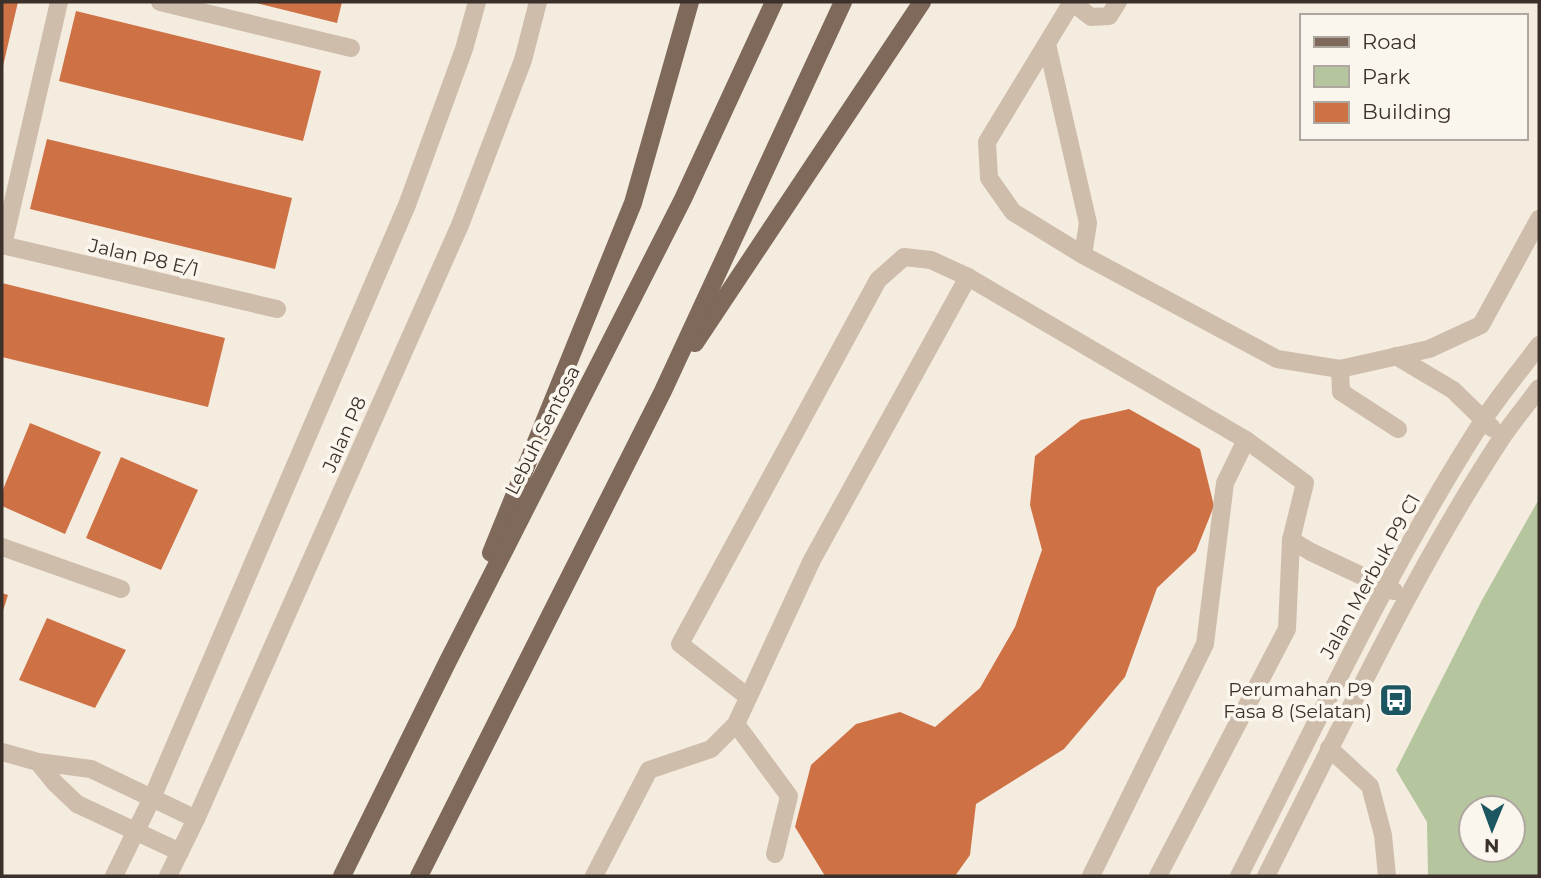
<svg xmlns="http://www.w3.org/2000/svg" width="1541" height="878" font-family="Montserrat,sans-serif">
  <rect width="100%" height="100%" fill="#f5ece0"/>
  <path fill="#b5c59e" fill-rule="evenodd" d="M 1539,499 L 1539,876 L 1428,876 L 1427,822 L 1396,770 L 1482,600 ZM 1471,808 L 1513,808 L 1513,850 L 1471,850 Z"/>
  <g fill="#ce7145">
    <polygon points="2,2 18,2 3,66 2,66"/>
    <polygon points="252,2 342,2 337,23"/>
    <polygon points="76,11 321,71 303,141 59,81"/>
    <polygon points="47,139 292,198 275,269 30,209"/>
    <polygon points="2,283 225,338 208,407 2,357"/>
    <polygon points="1129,409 1200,449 1214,506 1196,551 1157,588 1125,677 1064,749 976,804 970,855 955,876 825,876 795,827 811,765 856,724 900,712 935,727 980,688 1015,627 1042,550 1030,505 1035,456 1081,420"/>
    <polygon points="30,423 101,452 65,534 2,506 2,492"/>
    <polygon points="121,457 198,490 161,570 86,538"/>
    <polygon points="2,593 8,595 2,614"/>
    <polygon points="47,618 126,650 95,708 19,680"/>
  </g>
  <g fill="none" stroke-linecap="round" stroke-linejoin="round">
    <g stroke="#cebdaa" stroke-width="18">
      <polyline points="160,2 351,48"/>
      <polyline points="1072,2 987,142 989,178 1013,212 1083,255 1277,359 1340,369 1429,349 1481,325 1539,219"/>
      <polyline points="1072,2 1091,17 1109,16 1118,2"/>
      <polyline points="1047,44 1088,223 1083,255"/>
      <polyline points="2,245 277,309"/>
      <polyline points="3,245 59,2"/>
      <polyline points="1396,356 1453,390 1492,428"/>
      <polyline points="1340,369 1341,392 1398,429"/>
      <polyline points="1291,540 1311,552 1394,591"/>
      <polyline points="2,547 121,589"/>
      <polyline points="748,697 680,644 878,280 904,257 931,260 968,277 1246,440 1225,483 1205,644 1091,876"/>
      <polyline points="736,724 789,796 775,854"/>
      <polyline points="1329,748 1370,786 1383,835 1387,876"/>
      <polyline points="2,752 38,762 91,769 196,819"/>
      <polyline points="38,762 55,783 77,804 180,852"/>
      <polyline points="114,876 152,798 407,205 464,49 477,2"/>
      <polyline points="168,876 196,819 460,225 523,60 538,2"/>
      <polyline points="594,876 649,770 711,749 736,724 812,560 968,277"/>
      <polyline points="1158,876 1287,629 1291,540 1305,483 1246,440"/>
      <path d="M 1239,876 C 1317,723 1389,567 1482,422 C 1499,396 1520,371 1539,345"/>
      <path d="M 1266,876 C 1341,729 1410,578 1501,439 C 1513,421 1527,405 1539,388"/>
    </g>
    <g stroke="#7e695a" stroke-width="18">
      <polyline points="695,343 922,2"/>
      <polyline points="491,553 633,203 690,2"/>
      <polyline points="342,876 447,663 683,199 774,2"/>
      <polyline points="419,876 663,391 843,2"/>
    </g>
  </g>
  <defs>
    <g id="bus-square" transform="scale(1.75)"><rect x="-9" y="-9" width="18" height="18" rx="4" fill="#1c5660" stroke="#fbf6ed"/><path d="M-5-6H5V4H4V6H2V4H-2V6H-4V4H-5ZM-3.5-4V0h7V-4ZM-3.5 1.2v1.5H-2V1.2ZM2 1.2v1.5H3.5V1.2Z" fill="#fff"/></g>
  </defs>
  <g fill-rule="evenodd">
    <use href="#bus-square" x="1396" y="700"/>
  </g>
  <g text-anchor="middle" stroke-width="7" stroke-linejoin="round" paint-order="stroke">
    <g font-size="19" fill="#3b312a" stroke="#fbf6ed">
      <text transform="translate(144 257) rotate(13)" y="7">Jalan P8 E/1</text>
      <text transform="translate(542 430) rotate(-63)" y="7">Lebuh Sentosa</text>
      <text transform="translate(344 434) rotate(-66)" y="7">Jalan P8</text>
      <text transform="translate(1370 576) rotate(-61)" y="7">Jalan Merbuk P9 C1</text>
    </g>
    <g font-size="19" fill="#3b312a" stroke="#fbf6ed" text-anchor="end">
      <text x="1372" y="696">Perumahan P9<tspan x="1372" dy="22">Fasa 8 (Selatan)</tspan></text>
    </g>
  </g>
  <rect width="1541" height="878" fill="none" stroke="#3b312a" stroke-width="7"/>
  <rect x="1300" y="14" width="228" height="126" fill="#fbf6ed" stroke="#aea79f" stroke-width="2"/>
  <rect x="1314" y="37" width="35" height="10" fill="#7e695a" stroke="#aea79f" stroke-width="2"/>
  <text x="1362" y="49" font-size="21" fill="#3b312a">Road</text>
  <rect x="1314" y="66" width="35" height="21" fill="#b5c59e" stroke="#aea79f" stroke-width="2"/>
  <text x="1362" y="84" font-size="21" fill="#3b312a">Park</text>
  <rect x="1314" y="102" width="35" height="21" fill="#ce7145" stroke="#aea79f" stroke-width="2"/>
  <text x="1362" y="119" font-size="21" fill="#3b312a">Building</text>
  <g transform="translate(1492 829) rotate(181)"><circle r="33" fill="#fbf6ed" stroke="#aea79f" stroke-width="2"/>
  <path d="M0-5L12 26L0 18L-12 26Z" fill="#1c5660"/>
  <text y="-10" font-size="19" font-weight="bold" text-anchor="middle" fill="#3b312a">N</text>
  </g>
</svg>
